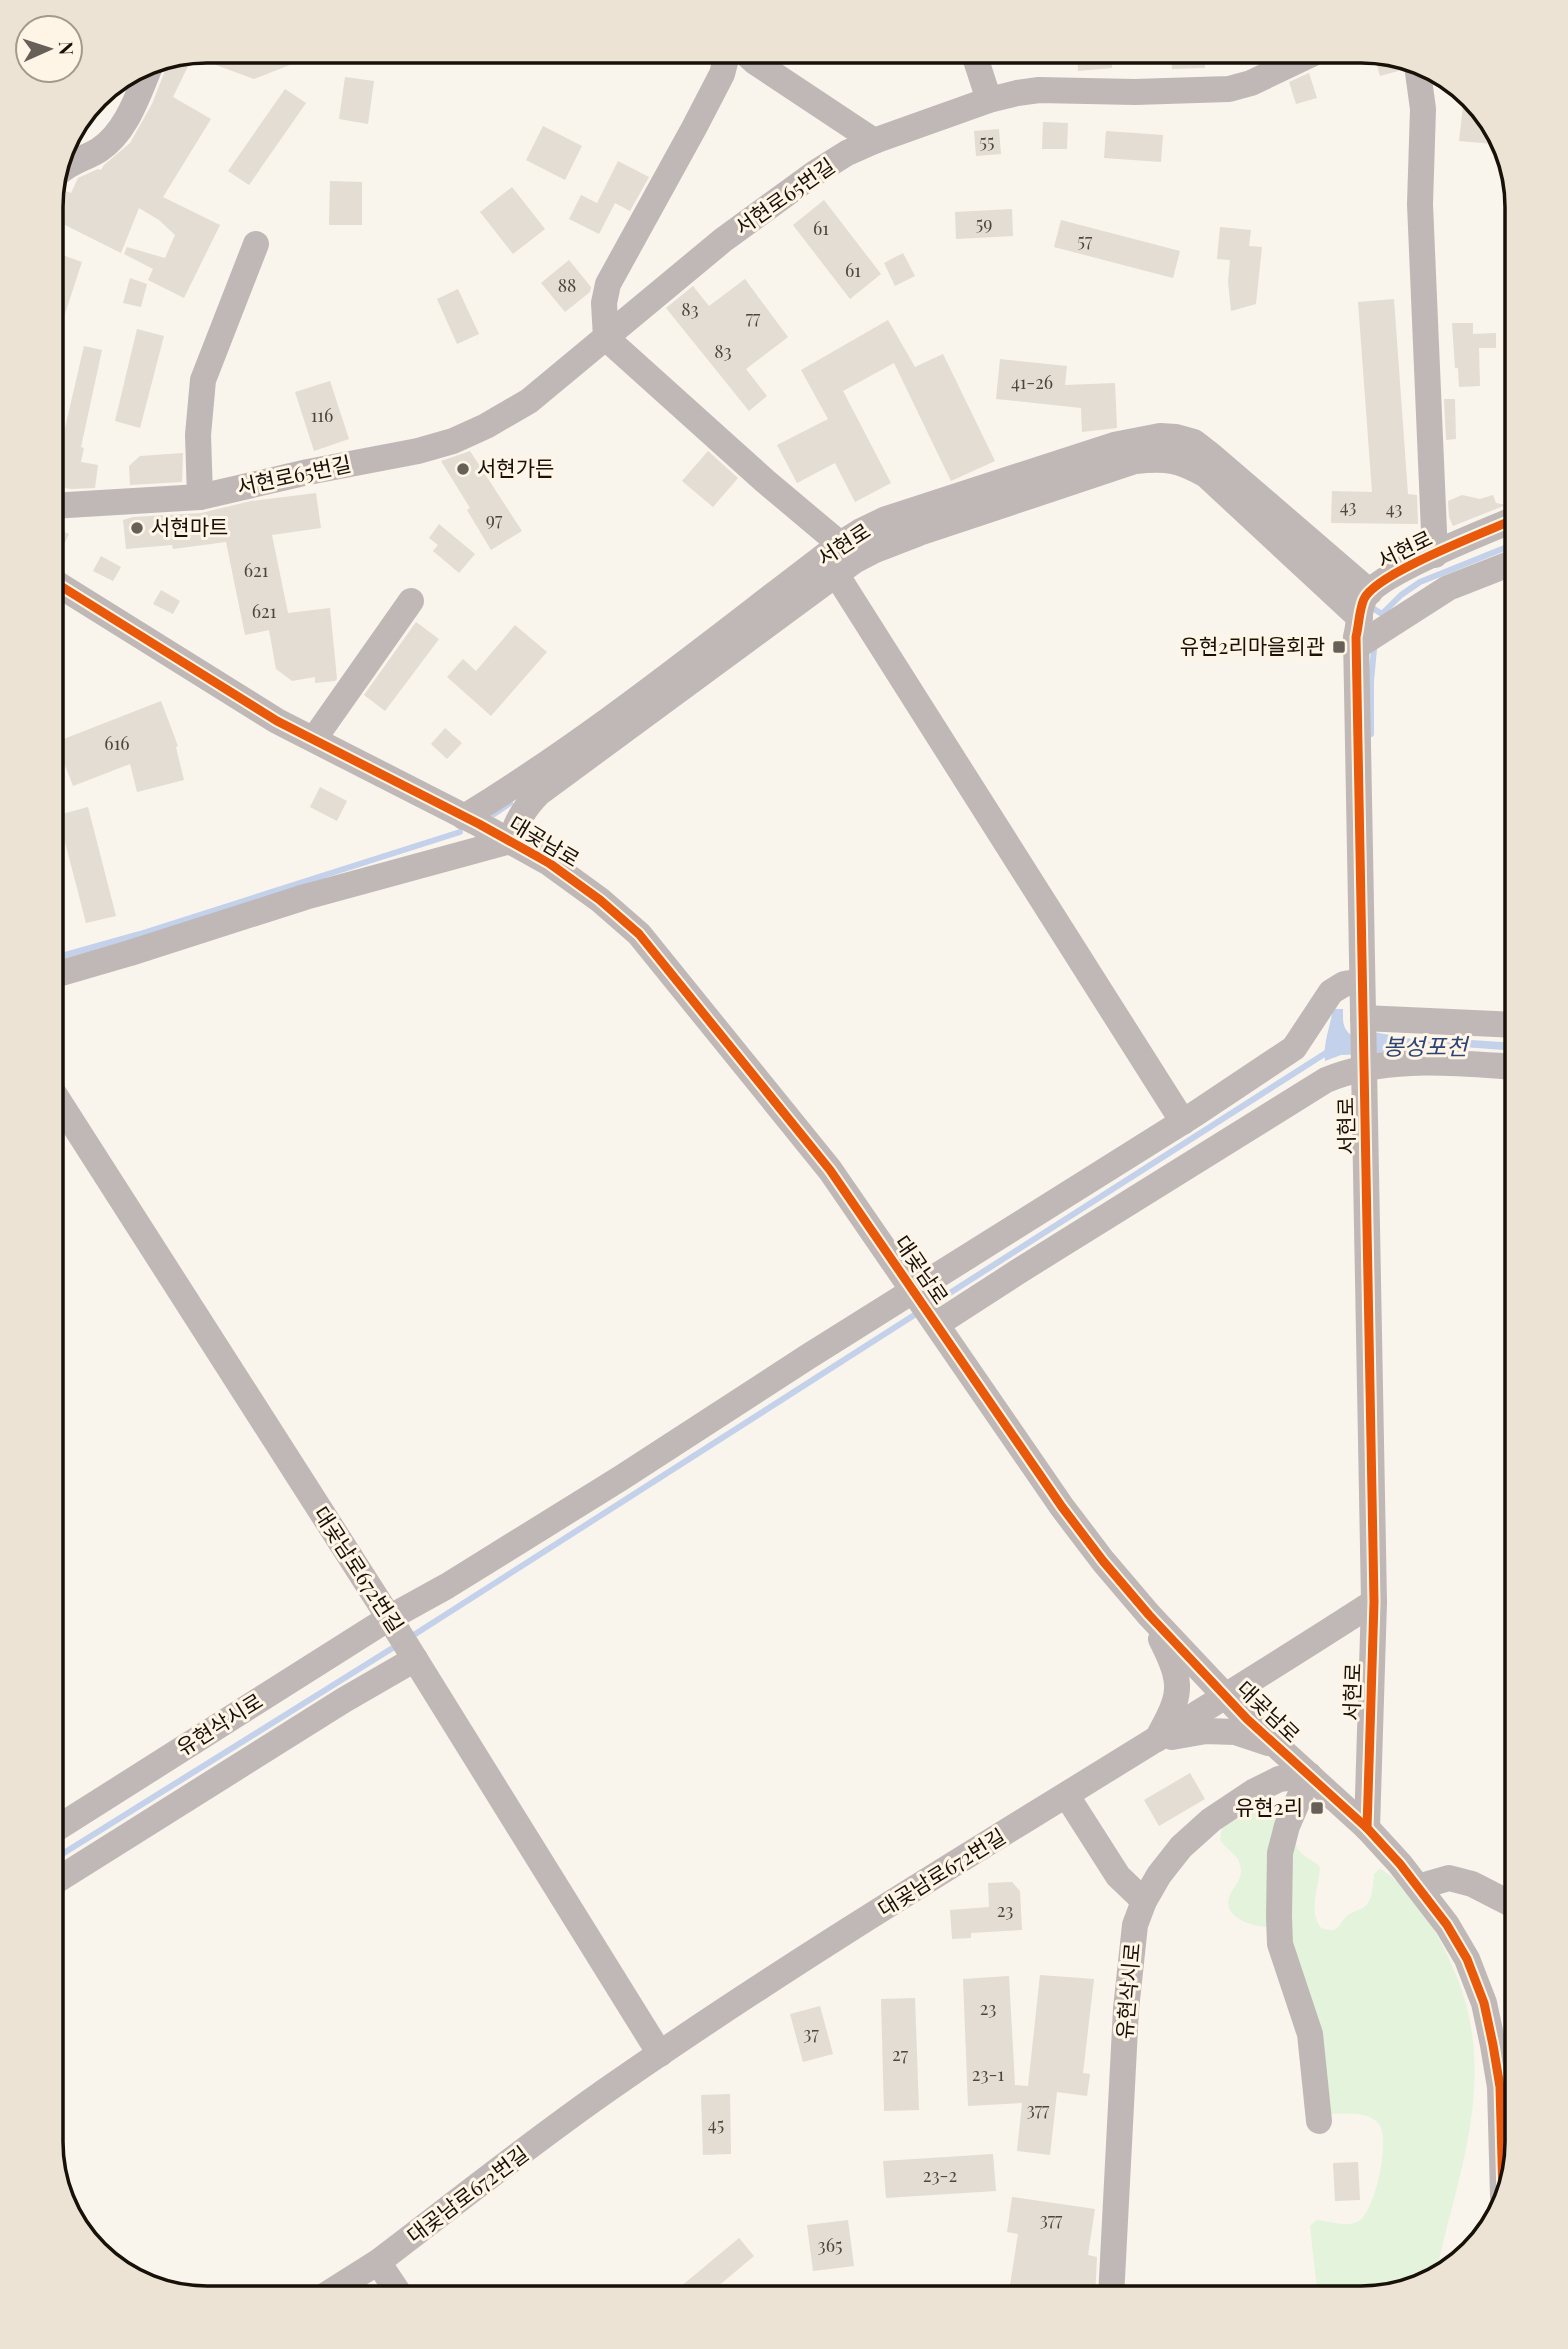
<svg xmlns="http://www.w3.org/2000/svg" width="1568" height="2349" font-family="'Playfair Display','Noto Sans KR',serif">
  <rect width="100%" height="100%" fill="#f9f4ec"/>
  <path fill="#e4f3dc" d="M 1271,1801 C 1288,1808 1288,1834 1298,1849 C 1304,1858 1313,1860 1320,1867 C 1319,1886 1308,1912 1321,1928 C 1341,1935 1337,1924 1348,1915 C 1355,1910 1364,1910 1368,1903 C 1373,1895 1373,1883 1374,1874 L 1379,1869 C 1392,1872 1411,1899 1420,1910 C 1437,1931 1448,1955 1458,1980 C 1498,2083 1456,2178 1435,2278 L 1361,2298 L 1318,2298 L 1310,2226 L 1317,2220 C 1330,2221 1347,2228 1359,2221 C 1375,2211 1391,2140 1379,2124 C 1368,2110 1343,2114 1327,2114 L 1271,1927 C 1256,1928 1220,1918 1230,1895 C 1235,1884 1244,1879 1240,1865 C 1238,1853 1225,1850 1220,1839 L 1223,1823 L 1253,1804 Z"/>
  <path fill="#c4d1ea" d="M 1333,1009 L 1343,1009 C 1343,1020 1342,1028 1351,1035 L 1373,1032 L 1418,1040 L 1456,1039 L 1517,1043 L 1517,1051 L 1463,1047 L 1423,1049 L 1394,1053 L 1341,1055 L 1325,1061 C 1323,1043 1330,1027 1333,1009 Z"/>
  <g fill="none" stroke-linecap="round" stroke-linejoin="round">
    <g stroke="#c4d1ea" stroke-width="6">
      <polyline points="1374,609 1382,614 1401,595 1420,582 1517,543"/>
      <polyline points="1371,734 1371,681 1374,649"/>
      <polyline points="494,814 510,803"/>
      <polyline points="51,959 140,934 460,832"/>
      <polyline points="931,1305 1329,1051"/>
      <polyline points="409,1638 919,1312"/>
      <polyline points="51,1861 399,1644"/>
    </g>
  </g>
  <g fill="#e3ddd4">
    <polygon points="221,51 323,51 323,52 254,79 216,65"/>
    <polygon points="1077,51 1111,51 1112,68 1078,71"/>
    <polygon points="1171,51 1204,51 1205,68 1172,69"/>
    <polygon points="1373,52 1402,61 1402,70 1380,76"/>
    <polygon points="178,57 190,62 173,97 211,119 163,197 220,225 184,298 148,280 153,269 124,254 127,247 165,258 175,235 159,220 139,208 121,253 51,218 51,209 60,189 71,193 78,178 98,169 101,170 104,165 130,143 152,104 166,68 167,59"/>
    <polygon points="1309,73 1317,98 1296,104 1289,82"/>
    <polygon points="345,77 374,81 368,124 339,119"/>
    <polygon points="285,89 306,103 249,185 228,171"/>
    <polygon points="1464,97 1495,128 1493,144 1459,141"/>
    <polygon points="1043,122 1068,123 1067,149 1042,149"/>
    <polygon points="543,126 582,146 565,180 526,160"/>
    <polygon points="999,129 1001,154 976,156 974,131"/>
    <polygon points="1106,131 1163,135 1161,162 1104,158"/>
    <polygon points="618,161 649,177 630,211 615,203 599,234 569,219 581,195 597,203"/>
    <polygon points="330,181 362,182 362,225 329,225"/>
    <polygon points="512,187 545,229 513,254 480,212"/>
    <polygon points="824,200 881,274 850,299 793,225"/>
    <polygon points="1012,209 1013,236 956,239 955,212"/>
    <polygon points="1061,220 1180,251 1173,278 1054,247"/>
    <polygon points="1220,227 1251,230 1249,246 1262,247 1256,304 1231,311 1228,282 1230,260 1217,259"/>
    <polygon points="51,251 82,262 54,347 51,346"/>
    <polygon points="903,253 915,276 895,286 884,263"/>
    <polygon points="569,260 591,287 590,292 565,312 541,283"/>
    <polygon points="130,278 147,284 141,307 123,303"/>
    <polygon points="745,279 788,337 746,369 767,396 749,411 666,308 693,286 709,306"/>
    <polygon points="458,289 479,334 457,344 437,299"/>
    <polygon points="1394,299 1408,494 1417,495 1418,524 1331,523 1332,491 1372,492 1358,302"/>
    <polygon points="888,320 915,367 943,354 995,461 951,481 894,363 843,391 891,483 855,502 835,463 797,483 777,445 828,419 801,370"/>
    <polygon points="1452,323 1473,323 1473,334 1496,333 1496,348 1479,348 1480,386 1459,387 1458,368 1455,368"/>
    <polygon points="137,329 164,336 140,428 115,421"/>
    <polygon points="84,346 102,350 81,447 84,448 81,462 98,465 95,488 71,489 51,486 51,457 58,458"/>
    <polygon points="1000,359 1067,366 1065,385 1115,383 1117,428 1082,432 1081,408 996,399"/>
    <polygon points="330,381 349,439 314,451 295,392"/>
    <polygon points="1444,399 1455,399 1456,439 1446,440"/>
    <polygon points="470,451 522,531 491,550 467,510 470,508 441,461"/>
    <polygon points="708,451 738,478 713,507 682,481"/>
    <polygon points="183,453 182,482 130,485 129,466 140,456"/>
    <polygon points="316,493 321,528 272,535 288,613 330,608 337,679 335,681 315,683 315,677 292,681 276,669 269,630 245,635 226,542 173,549 172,545 126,549 123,520 133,517 201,513 251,501"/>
    <polygon points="1462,495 1480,499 1493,495 1496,503 1506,505 1453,526 1449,517 1448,501"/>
    <polygon points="439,524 475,554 459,573 433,551 438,545 429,538"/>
    <polygon points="51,526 69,534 54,565 51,564"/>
    <polygon points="101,556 121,567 113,581 93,571"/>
    <polygon points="161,590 180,601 173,614 153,604"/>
    <polygon points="416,622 439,639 385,711 364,695"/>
    <polygon points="515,625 547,652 491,716 447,677 463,659 476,671"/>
    <polygon points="161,701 178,746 176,747 184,780 137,792 130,764 73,786 56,742"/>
    <polygon points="445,728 462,743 447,759 431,744"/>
    <polygon points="320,787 347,801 337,821 310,807"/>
    <polygon points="88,807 116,916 86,923 58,815"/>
    <polygon points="1190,1773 1205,1799 1159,1826 1144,1800"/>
    <polygon points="1012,1882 1020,1891 1022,1930 971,1933 971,1938 952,1939 950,1910 989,1907 988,1883"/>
    <polygon points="1040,1975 1094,1979 1083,2073 1090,2074 1087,2096 1057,2092 1050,2155 1017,2151 1022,2103 968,2106 963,1979 1009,1976 1015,2085 1028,2086"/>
    <polygon points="915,1998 919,2110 884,2111 881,1999"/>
    <polygon points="820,2006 833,2054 803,2062 790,2014"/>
    <polygon points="730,2094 731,2154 703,2155 701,2095"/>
    <polygon points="993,2154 996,2191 886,2198 883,2161"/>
    <polygon points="1358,2162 1360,2200 1335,2201 1333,2163"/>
    <polygon points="1012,2197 1095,2209 1088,2255 1097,2257 1095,2298 1008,2298 1018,2234 1007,2232"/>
    <polygon points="848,2220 854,2266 813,2271 807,2225"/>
    <polygon points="739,2238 754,2256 704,2298 688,2298 679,2288"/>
  </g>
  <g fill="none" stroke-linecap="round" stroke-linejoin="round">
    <g stroke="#c0b8b7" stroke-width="26">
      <polyline points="728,51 722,74 694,128 608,284 604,303 606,338 765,481 840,544"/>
      <polyline points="743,51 755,62 874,141"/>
      <polyline points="973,51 989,100"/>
      <polyline points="1417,65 1423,109 1420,204 1435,555"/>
      <path d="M 57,174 C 72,160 85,159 99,150 C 128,131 139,91 152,62"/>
      <polyline points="200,497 198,435 203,380 256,244"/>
      <polyline points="51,506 200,497 308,472 418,451 453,441 486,426 529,401 723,240 815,173 847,153 874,141 989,100 1017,93 1039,90 1135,92 1229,89 1251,83 1318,51"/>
      <polyline points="836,574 1183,1122"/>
      <polyline points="51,580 277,721 479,824 549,863 600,900 639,934 830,1170 1062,1507 1103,1561 1149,1615 1247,1719 1367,1828 1400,1864 1447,1925 1467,1959 1484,2003 1493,2045 1500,2087 1503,2196"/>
      <polyline points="1356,647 1448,588 1517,561"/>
      <polyline points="314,739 411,601"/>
      <path d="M 464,817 C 597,736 717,637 840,544 L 861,531 L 886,519 L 1114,445 L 1160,436 L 1176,437 L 1194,442 L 1212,456 L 1370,592"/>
      <path d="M 51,976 L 130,953 L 305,897 L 510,841 C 517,821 524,808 539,793 L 854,561 L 875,550 L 919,533 L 1135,461 C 1167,458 1178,459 1206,475 L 1360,618"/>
      <polyline points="1363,1018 1517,1025"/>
      <polyline points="51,1089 395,1627 660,2054"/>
      <path d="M 937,1324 L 1019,1271 L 1326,1080 C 1385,1055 1455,1063 1517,1067"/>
      <polyline points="1172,1737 1206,1731 1235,1732 1268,1743"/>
      <path d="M 1157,1739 C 1182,1694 1184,1685 1161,1639"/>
      <polyline points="1309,1775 1287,1826 1280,1853 1279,1917 1280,1944 1310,2034 1319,2121"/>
      <polyline points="1067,1796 1118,1876 1144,1901"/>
      <path d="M 1367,1828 L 1374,1602 L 1356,637 C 1359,625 1359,610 1364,599 C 1376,573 1486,532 1517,518"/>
      <polyline points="51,1832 389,1618 447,1586 621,1478 809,1356 1195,1114 1294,1048 1331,992 1344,984 1362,981"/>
      <polyline points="51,1884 344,1700 415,1659"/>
      <polyline points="1418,1887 1449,1878 1472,1884 1517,1907"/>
      <path d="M 378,2262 C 456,2203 533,2141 614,2085 C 860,1914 1122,1765 1374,1602"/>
      <polyline points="321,2298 378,2262 402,2298"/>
      <polyline points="1111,2298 1126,2009 1135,1925 1144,1901 1159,1875 1181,1847 1211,1820 1253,1792 1279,1779 1309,1775"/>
    </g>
    <g stroke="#fff5e6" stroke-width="13">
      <g id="cycleway">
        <polyline points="51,580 277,721 479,824 549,863 600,900 639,934 830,1170 1062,1507 1103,1561 1149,1615 1247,1719 1367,1828 1400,1864 1447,1925 1467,1959 1484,2003 1493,2045 1500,2087 1503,2196"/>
        <path d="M 1367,1828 L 1374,1602 L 1356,637 C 1359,625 1359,610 1364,599 C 1376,573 1486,532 1517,518"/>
      </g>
    </g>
    <use href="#cycleway" stroke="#e8590c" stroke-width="9"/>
  </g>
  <g fill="#666058" stroke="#fff5e6" stroke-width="2.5">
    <circle cx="463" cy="469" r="7"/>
    <circle cx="137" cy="528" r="7"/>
    <rect x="1332" y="640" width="14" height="14" rx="3.5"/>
    <rect x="1310" y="1801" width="14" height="14" rx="3.5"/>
  </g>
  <g text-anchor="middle" stroke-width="6" stroke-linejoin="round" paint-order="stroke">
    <g font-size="18" fill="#4c463d">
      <text x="987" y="148">55</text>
      <text x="984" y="230">59</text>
      <text x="821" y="235">61</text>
      <text x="1085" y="247">57</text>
      <text x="853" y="277">61</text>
      <text x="567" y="292">88</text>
      <text x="690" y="316">83</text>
      <text x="753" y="324">77</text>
      <text x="723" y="358">83</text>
      <text x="1032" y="389">41-26</text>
      <text x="322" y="422">116</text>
      <text x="1348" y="513">43</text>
      <text x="1394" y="515">43</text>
      <text x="494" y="526">97</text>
      <text x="256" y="577">621</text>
      <text x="264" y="618">621</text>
      <text x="117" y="750">616</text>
      <text x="1005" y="1917">23</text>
      <text x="988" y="2015">23</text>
      <text x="811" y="2040">37</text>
      <text x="900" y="2061">27</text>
      <text x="988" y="2081">23-1</text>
      <text x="1038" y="2116">377</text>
      <text x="716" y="2131">45</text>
      <text x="940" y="2182">23-2</text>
      <text x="1051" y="2226">377</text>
      <text x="830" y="2252">365</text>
    </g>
    <g font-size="21" fill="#171108" stroke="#fff5e6">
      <text transform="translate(785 197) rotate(-35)" y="7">서현로65번길</text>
      <text transform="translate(294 476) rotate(-12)" y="7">서현로65번길</text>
      <text transform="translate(844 545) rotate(-33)" y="7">서현로</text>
      <text transform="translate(1405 550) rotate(-26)" y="7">서현로</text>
      <text transform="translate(544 842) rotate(31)" y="7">대곶남로</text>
      <text transform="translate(1347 1126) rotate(-91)" y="7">서현로</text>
      <text transform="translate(921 1270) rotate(56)" y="7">대곶남로</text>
      <text transform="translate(358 1570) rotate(57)" y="7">대곶남로672번길</text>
      <text transform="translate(1353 1692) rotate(-88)" y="7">서현로</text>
      <text transform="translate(1268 1712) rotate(44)" y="7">대곶남로</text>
      <text transform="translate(220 1725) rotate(-32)" y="7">유현삭시로</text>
      <text transform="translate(942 1873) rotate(-32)" y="7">대곶남로672번길</text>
      <text transform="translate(1129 1991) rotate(-85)" y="7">유현삭시로</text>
      <text transform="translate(468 2195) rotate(-37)" y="7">대곶남로672번길</text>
    </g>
    <g font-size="21" fill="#171108" stroke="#fff5e6" text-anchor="start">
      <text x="477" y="476">서현가든</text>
      <text x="151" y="535">서현마트</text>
      <text x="1325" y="654" text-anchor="end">유현2리마을회관</text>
      <text x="1303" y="1815" text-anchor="end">유현2리</text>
    </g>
    <g font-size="23" font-style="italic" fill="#2c4476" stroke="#fff5e6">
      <text x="1425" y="1055">봉성포천</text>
    </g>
  </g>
  <path d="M0 0H1568V2349H0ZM207 63H1361A144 144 0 0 1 1505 207V2142A144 144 0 0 1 1361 2286H207A144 144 0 0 1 63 2142V207A144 144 0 0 1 207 63Z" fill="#ece3d4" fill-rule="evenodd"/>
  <path fill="none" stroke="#171108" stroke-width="3.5" d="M207 63H1361A144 144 0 0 1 1505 207V2142A144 144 0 0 1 1361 2286H207A144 144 0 0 1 63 2142V207A144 144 0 0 1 207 63Z"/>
  <g transform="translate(49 49) rotate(87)"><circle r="33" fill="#fff5e6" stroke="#a29a8d" stroke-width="2"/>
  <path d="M0-5L12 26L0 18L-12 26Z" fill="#666058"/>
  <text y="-10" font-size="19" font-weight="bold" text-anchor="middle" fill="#171108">N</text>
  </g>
</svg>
